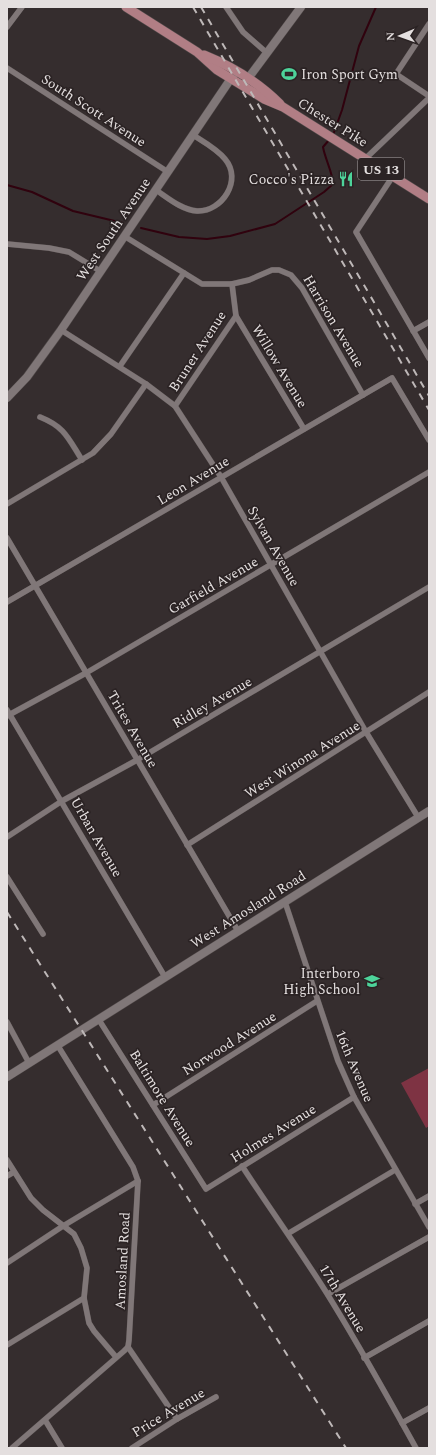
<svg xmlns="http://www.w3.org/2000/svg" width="436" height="1455" font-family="Spectral,serif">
  <rect width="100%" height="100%" fill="#352d2e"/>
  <polygon fill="#7e3343" points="429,1068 429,1126 426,1128 401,1083"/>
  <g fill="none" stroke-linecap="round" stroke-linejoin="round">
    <g stroke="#30020e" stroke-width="2">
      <polyline points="333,135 342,110 359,46 376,7"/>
      <polyline points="7,185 32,192 73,211 123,223"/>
      <path d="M 141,228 L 179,237 L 207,239 L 230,236 L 275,224 L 324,192 L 333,184 C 333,173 325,159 323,147 L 329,140"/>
    </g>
    <g stroke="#514a4a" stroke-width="6">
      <g id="street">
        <polyline points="226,7 243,32 267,53"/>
        <polyline points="429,24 396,74 429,96"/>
        <polyline points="7,27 22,7"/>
        <polyline points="7,68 168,172"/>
        <polyline points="365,159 429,98"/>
        <polyline points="393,176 356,232 429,358"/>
        <path d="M 156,190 C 168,198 182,210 197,211 C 222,212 243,180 225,159 C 217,149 204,142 193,135"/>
        <polyline points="124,236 202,284 232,284 249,280 272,270 279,270 291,275 302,288 363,395"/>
        <polyline points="7,244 49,248 69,252 100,271"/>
        <polyline points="236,316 304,429"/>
        <polyline points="61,330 146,384 175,406 221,477 366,732 418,817"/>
        <polyline points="413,331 429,322"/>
        <polyline points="120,366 184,273"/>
        <polyline points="175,406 236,316 232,284"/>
        <path d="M 40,417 C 65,427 68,438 82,460"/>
        <polyline points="7,504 93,453 111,434 146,384"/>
        <polyline points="7,538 238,931"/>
        <polyline points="7,602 392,378 429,440"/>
        <polyline points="7,710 165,977"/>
        <polyline points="7,716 86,673 429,472"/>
        <polyline points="7,837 62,801 137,760 429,587"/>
        <polyline points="187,845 429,692"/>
        <polyline points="7,877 43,934"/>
        <polyline points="285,902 338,1061 354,1097 429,1227"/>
        <polyline points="99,1020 206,1189 354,1097"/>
        <polyline points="7,1022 29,1063"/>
        <polyline points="153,1105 317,1001"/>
        <polyline points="7,1160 31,1198 43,1210 74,1234 81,1248 87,1268 84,1298 89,1323 94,1331 116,1357"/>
        <path d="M 242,1166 C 270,1209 299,1249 326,1292 C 358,1343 387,1396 416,1448"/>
        <polyline points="7,1176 14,1172"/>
        <polyline points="415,1204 429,1196"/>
        <polyline points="289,1233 395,1170"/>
        <polyline points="7,1263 63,1226 138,1181"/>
        <polyline points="328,1294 429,1237"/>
        <polyline points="7,1345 84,1298"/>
        <polyline points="128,1347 177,1419"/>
        <polyline points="364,1358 429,1321"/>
        <polyline points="45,1420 62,1448"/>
        <polyline points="402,1423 429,1408"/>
        <polyline points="12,1448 124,1351 128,1347 129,1340 138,1181 133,1167 58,1046"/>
        <polyline points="132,1448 177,1419 216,1397"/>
      </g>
    </g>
    <g stroke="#514a4a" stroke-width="9">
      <g id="secondary">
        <polyline points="244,84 301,7"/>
        <polyline points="7,398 27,377 61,330 234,74"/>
        <polyline points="7,1077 429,811"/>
      </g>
    </g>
    <g stroke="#514a4a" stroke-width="10">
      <g id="primary">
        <polyline points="126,7 197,52 217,70 243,86 264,99 283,107 429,199"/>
        <path d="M 204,55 C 231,66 259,83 280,104"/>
      </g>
    </g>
    <use href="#street" stroke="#807778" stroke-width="5.5"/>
    <use href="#secondary" stroke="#807778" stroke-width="8"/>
    <use href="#primary" stroke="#b17e85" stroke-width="9"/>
    <g stroke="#beb8b8" stroke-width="2" stroke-dasharray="7 7" stroke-linecap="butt">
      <polyline points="193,7 429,410"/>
      <polyline points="201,7 429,396"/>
      <polyline points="7,912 346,1448"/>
    </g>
  </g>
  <defs>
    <g id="stadium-bare" transform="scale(1.2)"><path d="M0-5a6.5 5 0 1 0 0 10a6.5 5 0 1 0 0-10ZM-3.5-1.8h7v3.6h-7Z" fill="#4dd39a" stroke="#2b2324" stroke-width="2.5" paint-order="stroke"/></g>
    <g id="restaurant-bare" transform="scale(1.2)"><path d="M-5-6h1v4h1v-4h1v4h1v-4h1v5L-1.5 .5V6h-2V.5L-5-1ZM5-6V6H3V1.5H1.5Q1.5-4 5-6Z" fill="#4dd39a" stroke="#2b2324" stroke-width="2.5" paint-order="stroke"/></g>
    <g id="school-bare" transform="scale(1.2)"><path d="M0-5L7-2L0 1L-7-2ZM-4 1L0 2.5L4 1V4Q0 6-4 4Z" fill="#4dd39a" stroke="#2b2324" stroke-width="2.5" paint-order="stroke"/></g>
  </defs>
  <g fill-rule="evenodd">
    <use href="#stadium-bare" x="289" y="74"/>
    <use href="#restaurant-bare" x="346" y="179"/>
    <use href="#school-bare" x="372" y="981"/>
  </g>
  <g text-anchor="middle" stroke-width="3.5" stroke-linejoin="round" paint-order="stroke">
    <rect fill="#2b2324" stroke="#aca7a7" stroke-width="1" x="358" y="158" width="46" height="22" rx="3"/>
    <g font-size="13" font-weight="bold" fill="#e4dfdf">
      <text x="381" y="174">US 13</text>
    </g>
    <g font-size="14" fill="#e4dfdf" stroke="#2b2324" text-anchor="end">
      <text x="301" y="79" text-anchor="start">Iron Sport Gym</text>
      <text x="334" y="184">Cocco's Pizza</text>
      <text x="360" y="978">Interboro<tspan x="360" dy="16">High School</tspan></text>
    </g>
    <g font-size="14" fill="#e4dfdf" stroke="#2b2324">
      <text transform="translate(94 110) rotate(33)" y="5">South Scott Avenue</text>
      <text transform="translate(333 122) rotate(32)" y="5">Chester Pike</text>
      <text transform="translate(113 229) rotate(-56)" y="5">West South Avenue</text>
      <text transform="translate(334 321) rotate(59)" y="5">Harrison Avenue</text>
      <text transform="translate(197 351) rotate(-57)" y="5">Bruner Avenue</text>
      <text transform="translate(280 366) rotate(59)" y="5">Willow Avenue</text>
      <text transform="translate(193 480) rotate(-31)" y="5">Leon Avenue</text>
      <text transform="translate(274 546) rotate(60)" y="5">Sylvan Avenue</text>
      <text transform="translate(213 585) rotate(-30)" y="5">Garfield Avenue</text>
      <text transform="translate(212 702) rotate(-30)" y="5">Ridley Avenue</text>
      <text transform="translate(133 729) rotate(60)" y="5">Trites Avenue</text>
      <text transform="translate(302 759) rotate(-32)" y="5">West Winona Avenue</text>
      <text transform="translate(97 837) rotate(60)" y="5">Urban Avenue</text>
      <text transform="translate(248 909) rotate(-32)" y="5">West Amosland Road</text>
      <text transform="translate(229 1043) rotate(-32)" y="5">Norwood Avenue</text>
      <text transform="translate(355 1066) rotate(67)" y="5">16th Avenue</text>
      <text transform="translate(163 1098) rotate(58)" y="5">Baltimore Avenue</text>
      <text transform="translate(273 1133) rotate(-32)" y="5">Holmes Avenue</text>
      <text transform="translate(122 1261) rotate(-87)" y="5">Amosland Road</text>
      <text transform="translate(343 1298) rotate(59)" y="5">17th Avenue</text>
      <text transform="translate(168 1412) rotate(-31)" y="5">Price Avenue</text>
    </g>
  </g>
  <rect width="436" height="1455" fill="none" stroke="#e4dfdf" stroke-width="16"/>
  <g transform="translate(400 36) rotate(268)" stroke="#2b2324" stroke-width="3" paint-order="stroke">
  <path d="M0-3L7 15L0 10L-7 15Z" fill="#e4dfdf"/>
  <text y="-6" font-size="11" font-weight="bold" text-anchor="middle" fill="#e4dfdf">N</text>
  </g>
</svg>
